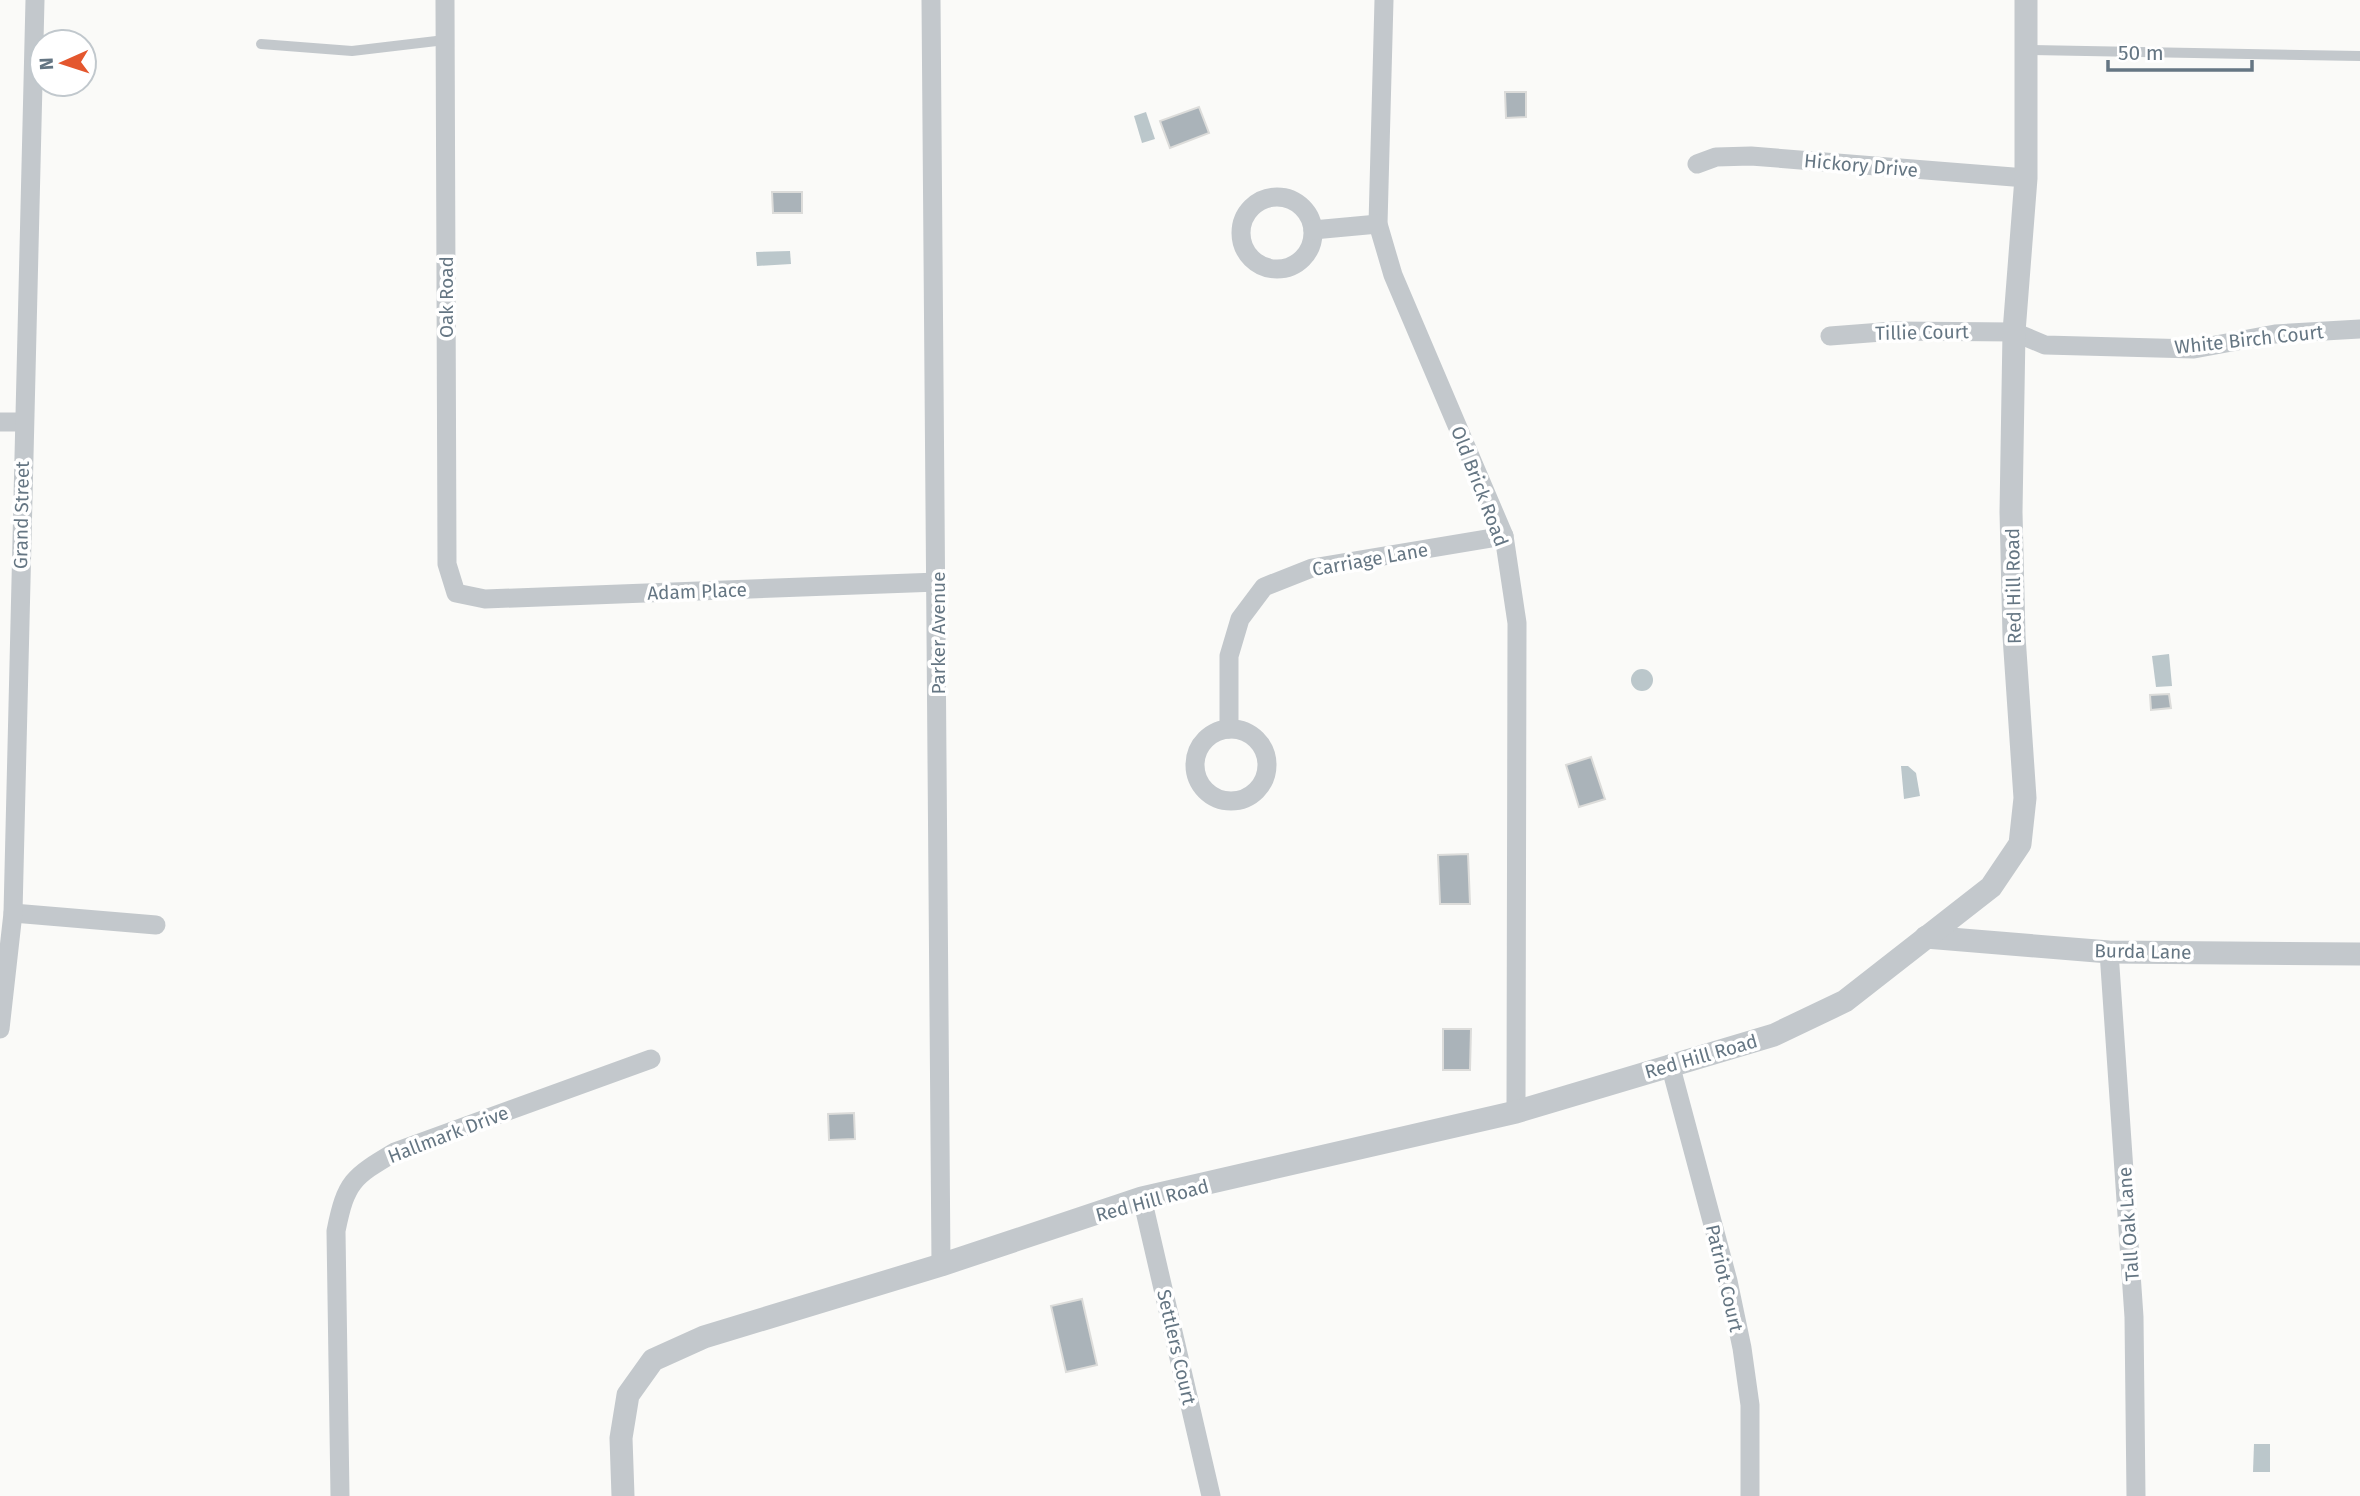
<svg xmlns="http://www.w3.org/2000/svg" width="2360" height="1496" font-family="'Fira Sans',sans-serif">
  <rect width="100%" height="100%" fill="#fafaf8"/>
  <g fill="#bbc7cb">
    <polygon points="1146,112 1155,139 1142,143 1134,116"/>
    <polygon points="790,251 791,264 757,266 756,252"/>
    <polygon points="2169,654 2172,686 2156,687 2152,656"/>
    <circle cx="1642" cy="680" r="11"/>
    <polygon points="1901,766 1908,766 1916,773 1920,796 1904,799"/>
    <polygon points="2254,1444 2270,1444 2270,1472 2253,1472"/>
  </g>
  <g fill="#aab3b9" stroke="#dcdcda" stroke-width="2">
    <polygon points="1505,92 1526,92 1526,117 1506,118"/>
    <polygon points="1199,107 1209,133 1170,148 1160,121"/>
    <polygon points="772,192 802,192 802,213 773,213"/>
    <polygon points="2169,694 2171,708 2151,710 2150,695"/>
    <polygon points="1591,757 1605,799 1579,807 1566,765"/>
    <polygon points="1468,854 1470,904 1440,904 1438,855"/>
    <polygon points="1443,1029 1471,1029 1470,1070 1443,1070"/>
    <polygon points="854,1113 855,1139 829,1140 828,1114"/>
    <polygon points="1082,1299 1097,1365 1066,1372 1051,1306"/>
  </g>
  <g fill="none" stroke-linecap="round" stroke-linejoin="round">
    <g stroke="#c3c8cc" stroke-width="10">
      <polyline points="261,44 352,51 445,40"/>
      <polyline points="2026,50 2360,56"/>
    </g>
    <g stroke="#c3c8cc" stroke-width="19">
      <polyline points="445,0 447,564 456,593 485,599 938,582"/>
      <polyline points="931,0 941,1265"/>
      <polyline points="1384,0 1378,224 1393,275 1504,536 1517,623 1516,1112"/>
      <polyline points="1697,164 1716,157 1751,156 2026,178"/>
      <circle cx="1277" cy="233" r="36"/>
      <polyline points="1313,230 1378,224"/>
      <polyline points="1830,336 1895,331 2014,332 2045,345 2194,349 2275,334 2360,329"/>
      <polyline points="0,422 22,422"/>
      <polyline points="1229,729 1229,656 1240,619 1264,587 1312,568 1504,536"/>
      <circle cx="1231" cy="765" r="36"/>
      <polyline points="13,913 156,925"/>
      <polyline points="2109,952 2134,1317 2136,1496"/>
      <polyline points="0,1029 13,913 35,0"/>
      <polyline points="1670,1064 1728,1281 1742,1348 1750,1405 1750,1496"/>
      <polyline points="1142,1198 1211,1496"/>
      <path d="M 340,1496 L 336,1231 C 346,1181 353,1177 395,1152 L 651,1059"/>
    </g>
    <g stroke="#c3c8cc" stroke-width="23">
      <polyline points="1926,937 2109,952 2360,954"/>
      <polyline points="623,1496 621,1438 628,1395 653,1360 704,1337 941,1265 1142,1198 1516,1112 1774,1035 1845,1001 1991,887 2020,844 2025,798 2014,636 2011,512 2014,332 2026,178 2026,0"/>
    </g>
  </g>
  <g text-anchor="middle" stroke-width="7" stroke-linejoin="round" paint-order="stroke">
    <g font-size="19" fill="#657683" stroke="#fff">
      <text transform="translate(1861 165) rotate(5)" y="7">Hickory Drive</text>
      <text transform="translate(446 297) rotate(-90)" y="7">Oak Road</text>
      <text transform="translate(1922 332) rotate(-1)" y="7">Tillie Court</text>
      <text transform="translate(2249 339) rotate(-6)" y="7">White Birch Court</text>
      <text transform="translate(1480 486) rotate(69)" y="7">Old Brick Road</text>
      <text transform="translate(21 515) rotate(-89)" y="7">Grand Street</text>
      <text transform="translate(1370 559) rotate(-10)" y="7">Carriage Lane</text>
      <text transform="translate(2013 586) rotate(-91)" y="7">Red Hill Road</text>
      <text transform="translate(697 591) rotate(-2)" y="7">Adam Place</text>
      <text transform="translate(938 633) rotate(-90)" y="7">Parker Avenue</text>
      <text transform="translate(2143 951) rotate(1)" y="7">Burda Lane</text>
      <text transform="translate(1701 1056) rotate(-16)" y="7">Red Hill Road</text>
      <text transform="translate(448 1134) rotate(-21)" y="7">Hallmark Drive</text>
      <text transform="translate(1152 1200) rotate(-15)" y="7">Red Hill Road</text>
      <text transform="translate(2128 1224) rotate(-94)" y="7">Tall Oak Lane</text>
      <text transform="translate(1725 1278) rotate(77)" y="7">Patriot Court</text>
      <text transform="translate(1177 1347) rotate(77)" y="7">Settlers Court</text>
    </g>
  </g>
  <g transform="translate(63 63) rotate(267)"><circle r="33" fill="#ffffff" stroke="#c1c8cd" stroke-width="2"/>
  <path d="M0-5L12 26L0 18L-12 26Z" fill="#e4572e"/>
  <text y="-10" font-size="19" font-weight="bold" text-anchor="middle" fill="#657683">N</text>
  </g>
  <path d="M2108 60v10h144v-10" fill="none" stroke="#657683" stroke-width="3.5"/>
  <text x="2118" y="60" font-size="21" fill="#657683" stroke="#ffffff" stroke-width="5" paint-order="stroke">50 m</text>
</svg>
